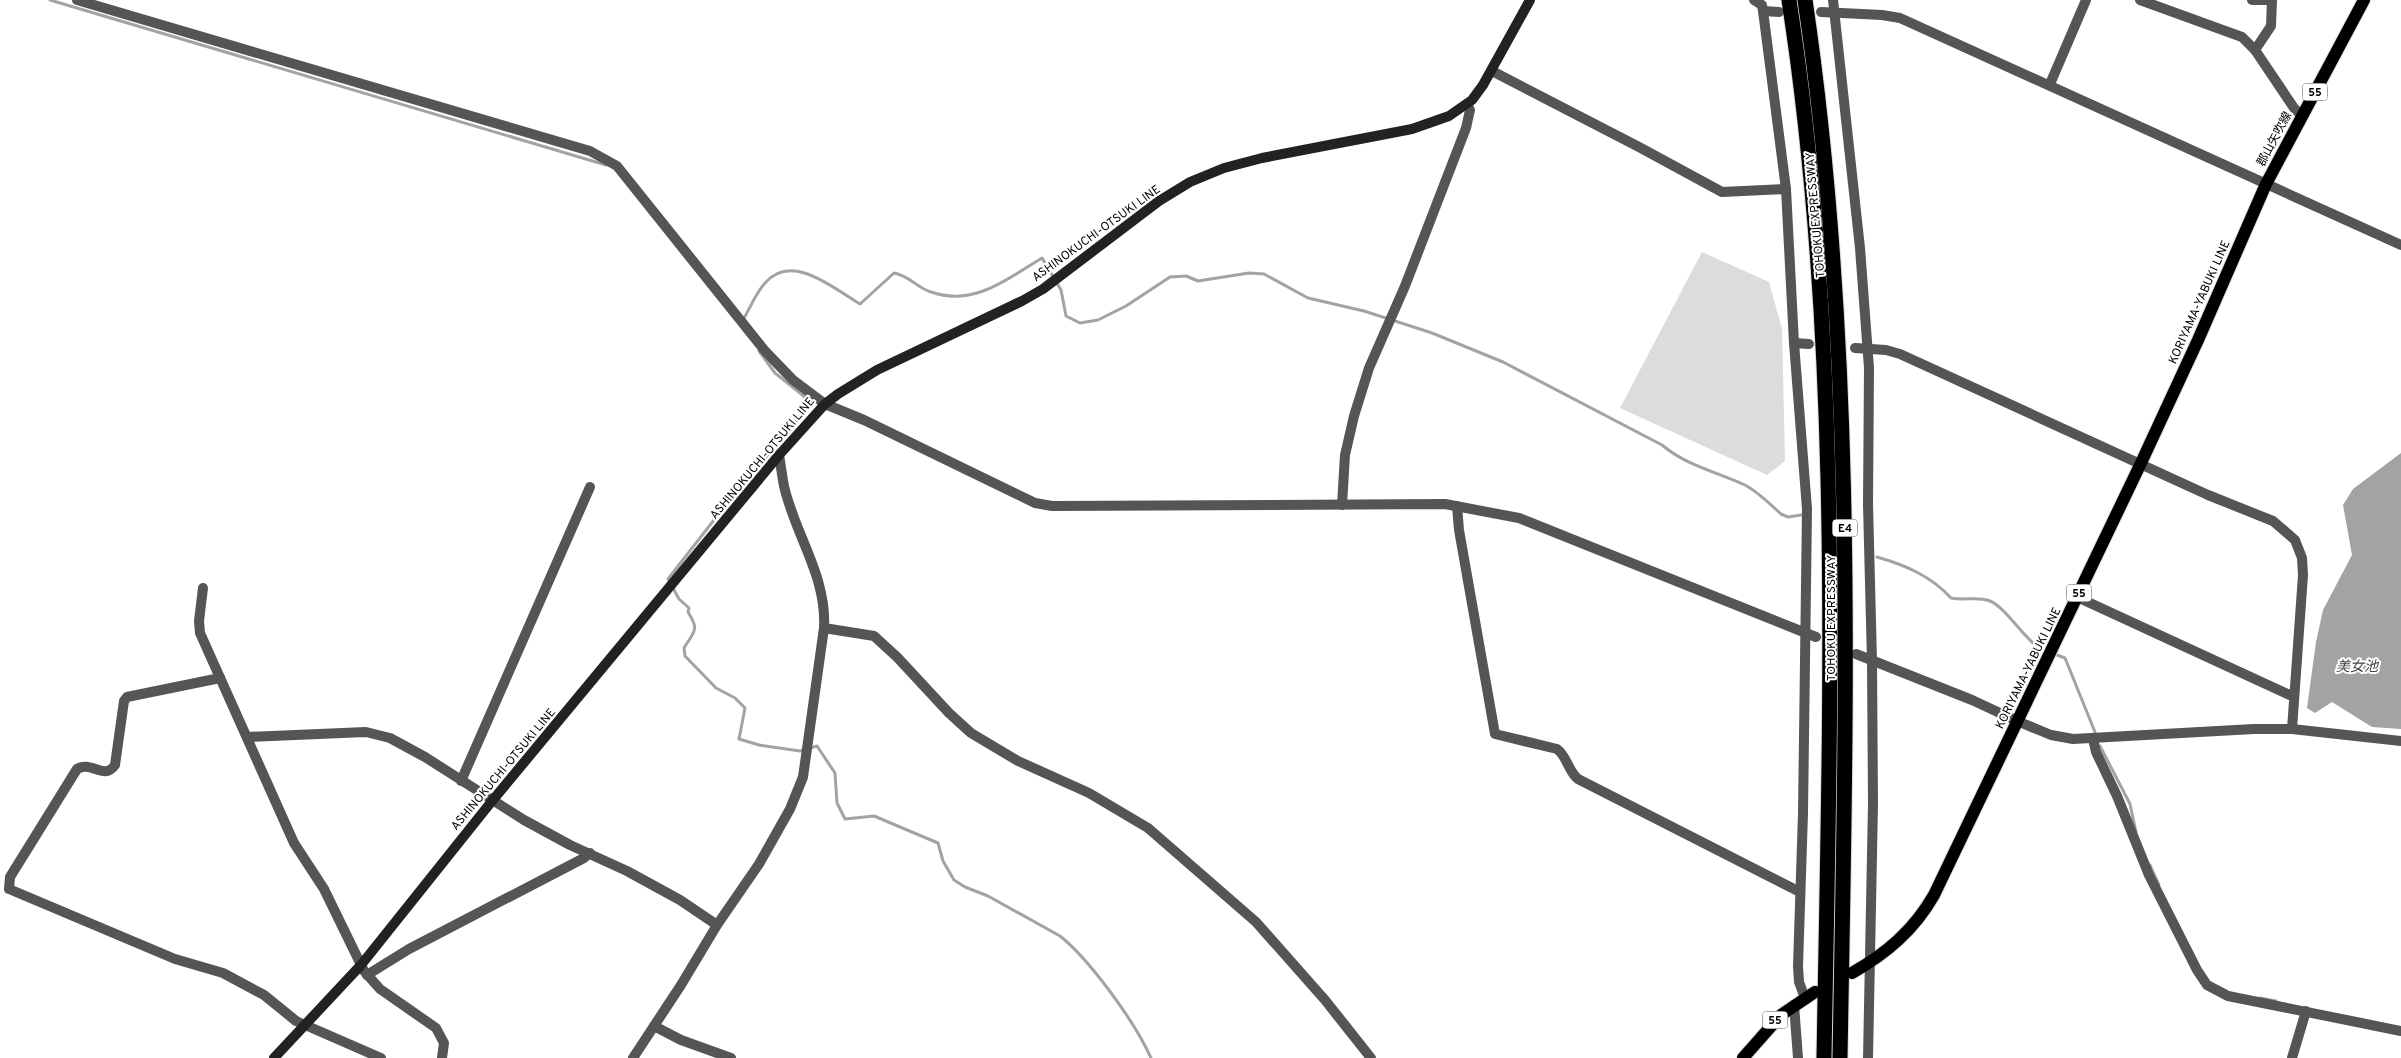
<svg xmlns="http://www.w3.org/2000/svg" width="2401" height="1058" font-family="Overpass,'Noto Sans JP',sans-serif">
  <rect width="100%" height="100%" fill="#fff"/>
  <polygon fill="#dcdcdc" points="1702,252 1769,282 1782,329 1785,461 1767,475 1620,408"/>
  <polygon fill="#a3a3a3" points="2401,453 2401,729 2372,727 2332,702 2315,713 2307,708 2316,642 2323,610 2352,555 2343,505 2353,489"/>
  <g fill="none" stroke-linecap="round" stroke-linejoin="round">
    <g stroke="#a3a3a3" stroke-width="3">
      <polyline points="50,0 606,165"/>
      <path d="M 743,320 C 750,308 756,293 765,283 C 792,252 833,288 860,304 L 894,273 C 910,276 917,288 931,292 C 974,307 1007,279 1042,258 L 1061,290 L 1066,316 L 1080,323 L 1098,320 L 1126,306 L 1170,277 L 1186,276 L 1198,281 L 1249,273 L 1264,274 L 1308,298 L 1364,311 L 1432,333 L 1503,362 L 1662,445 C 1687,466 1717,472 1745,485 C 1758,492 1770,504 1781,514 L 1788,517 L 1801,515"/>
      <path d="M 1877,557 C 1905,565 1931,576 1951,598 C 1964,601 1977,596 1990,601 C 2005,607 2024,638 2040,649"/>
      <polyline points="670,582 668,579 735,493 805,411 805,397 775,373 759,351"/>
      <path d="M 673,588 L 679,599 L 689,608 L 688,612 C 700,631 694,631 684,648 L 685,656 L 716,688 L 735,698 L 745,708 L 739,739 L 759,745 L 800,751 L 817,746 L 835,773 L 837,803 L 845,819 L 874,816 L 938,843 L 943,861 L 954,880 L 965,887 L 988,896 L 1060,936 C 1090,960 1135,1022 1151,1058"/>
      <polyline points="2057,655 2065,658 2095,732"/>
      <polyline points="2100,746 2130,804 2136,832"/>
      <polyline points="2150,865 2159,885"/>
      <polyline points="2260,998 2276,1001"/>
    </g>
    <g stroke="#dbdbdb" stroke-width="14">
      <g id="primary">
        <path d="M 1852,973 C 1887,953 1914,930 1934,895 L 2141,463 L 2198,340 L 2266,184 L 2364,0"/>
        <polyline points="1743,1058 1781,1015 1815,992"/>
      </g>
    </g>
    <g stroke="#dbdbdb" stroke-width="17">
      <g id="motorway">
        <path d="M 1789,0 C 1843,350 1830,706 1824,1058"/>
        <path d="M 1805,0 C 1857,351 1846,705 1840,1058"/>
      </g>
    </g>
    <g stroke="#555" stroke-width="10">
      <polyline points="77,0 590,151 617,166 765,351 793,380 825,404 864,420 1035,503 1052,506 1445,504 1519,518 1816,637"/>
      <polyline points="1754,0 1762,5 1763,11 1786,189 1794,343 1807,509 1803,813 1798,966 1799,982 1805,998"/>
      <polyline points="1833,0 1860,248 1869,368 1868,504 1872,661 1873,804 1868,1058"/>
      <polyline points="2140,0 2242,37 2255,50 2294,108 2302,116"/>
      <polyline points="2252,0 2271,0"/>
      <polyline points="1763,11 1779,12"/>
      <polyline points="1821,12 1882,15 1900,18 2401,245"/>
      <polyline points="2255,50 2271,26 2272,0"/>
      <polyline points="1492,71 1639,147 1722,192 1786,189"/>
      <polyline points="2050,84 2086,0"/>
      <polyline points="1794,343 1809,344"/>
      <polyline points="1855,348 1886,350 1900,354 2208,495 2273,521 2295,540 2302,558 2303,575 2292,729"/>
      <polyline points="1342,505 1345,455 1354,416 1369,368 1405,286 1466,128 1470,110 1467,104"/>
      <path d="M 1457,506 L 1459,530 L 1495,734 L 1557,749 C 1567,756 1568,771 1578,779 L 1800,892"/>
      <polyline points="203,588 199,621 200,633 294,843 324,889 364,971 380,989 436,1028 444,1043 442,1058"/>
      <polyline points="2077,597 2294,697"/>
      <polyline points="824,628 874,636 897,657 949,713 971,733 1018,761 1089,793 1148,828 1256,922 1325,1000 1371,1058"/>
      <polyline points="1856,654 1972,700 2017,721"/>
      <path d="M 220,678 L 127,697 L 124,701 L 115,765 C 104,781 91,760 77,769 L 10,877 L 9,889 L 175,959 L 223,973 L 264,995 L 296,1021 L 381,1058"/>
      <polyline points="247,737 366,732 390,738 425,757 524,820 570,845 627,871 680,900 717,925"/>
      <polyline points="2093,739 2096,752 2117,796 2149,875 2197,970 2207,985 2228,996 2401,1031"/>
      <polyline points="461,781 590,487"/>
      <polyline points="367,975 409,949 584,858 590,853"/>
      <polyline points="1794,1005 1798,1058"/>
      <polyline points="654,1026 681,1040 731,1058"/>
      <path d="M 633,1058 L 681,985 L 717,925 L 759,864 L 790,809 L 803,777 L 824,628 C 827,576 795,535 784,486 C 782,476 781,466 779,455"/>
      <polyline points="2292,1058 2306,1011"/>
    </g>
    <polyline stroke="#555" stroke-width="10" points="2017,721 2051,735 2073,739 2254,729 2292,729 2401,741"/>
    <polyline stroke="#222" stroke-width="10" points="274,1058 361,965 492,801 779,455 825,404 838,394 877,370 1022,301 1043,289 1159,201 1190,182 1224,168 1262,158 1412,129 1449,116 1472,100 1483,85 1530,0"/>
    <use href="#primary" stroke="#000" stroke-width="12"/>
    <use href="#motorway" stroke="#000" stroke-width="15"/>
  </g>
  <g text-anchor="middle" stroke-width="4" stroke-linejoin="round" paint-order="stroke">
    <g fill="#fff" stroke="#4c4c4c" stroke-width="1">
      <rect x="2302.5" y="83.5" width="25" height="17" rx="4"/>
      <rect x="1832.5" y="519.5" width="25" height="17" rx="4"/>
      <rect x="2066.5" y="584.5" width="25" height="17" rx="4"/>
      <rect x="1762.5" y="1011.5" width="25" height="17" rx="4"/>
    </g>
    <g font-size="11" font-weight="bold" fill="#000">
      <text x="2315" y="96">55</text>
      <text x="1845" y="532">E4</text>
      <text x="2079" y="597">55</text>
      <text x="1775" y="1024">55</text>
    </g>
    <g font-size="12" fill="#000" stroke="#fff">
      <text transform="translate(2274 139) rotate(-62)" y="4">郡山矢吹線</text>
      <text transform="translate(1815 215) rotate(-95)" y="4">TOHOKU EXPRESSWAY</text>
      <text transform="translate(1096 233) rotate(-36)" y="4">ASHINOKUCHI-OTSUKI LINE</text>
      <text transform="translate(2199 302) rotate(-66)" y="4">KORIYAMA-YABUKI LINE</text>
      <text transform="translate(762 458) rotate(-50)" y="4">ASHINOKUCHI-OTSUKI LINE</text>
      <text transform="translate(1831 618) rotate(-90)" y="4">TOHOKU EXPRESSWAY</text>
      <text transform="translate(2028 668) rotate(-64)" y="4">KORIYAMA-YABUKI LINE</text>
      <text transform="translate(503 769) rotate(-50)" y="4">ASHINOKUCHI-OTSUKI LINE</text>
    </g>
    <g font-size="14" font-style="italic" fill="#444" stroke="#fff">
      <text x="2357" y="671">美女池</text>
    </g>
  </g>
</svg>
